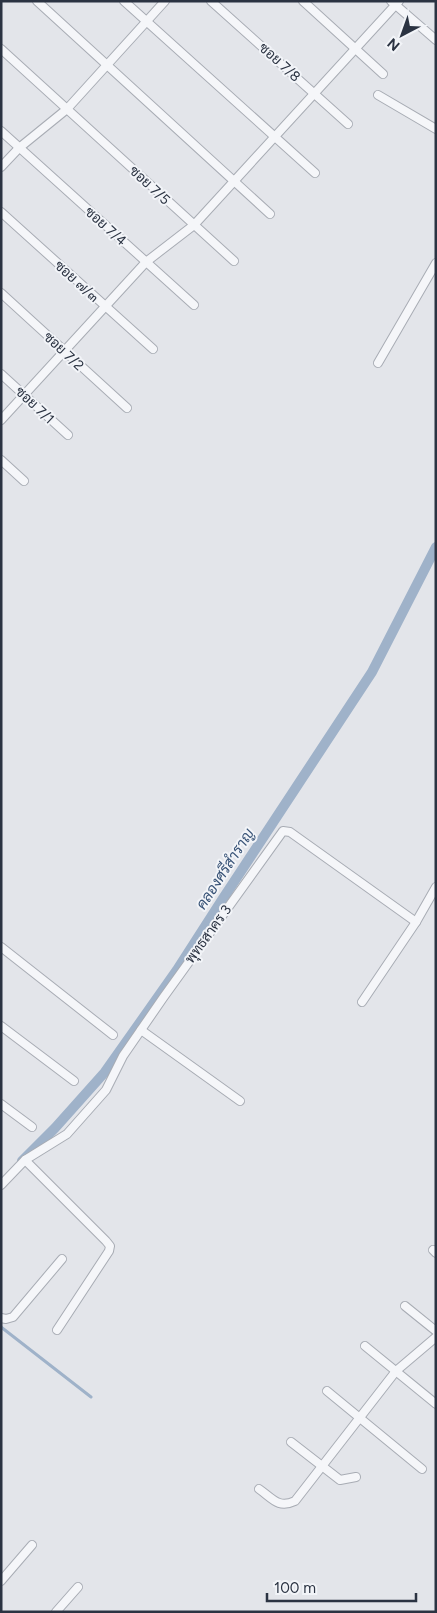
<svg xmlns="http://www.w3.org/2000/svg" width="437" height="1613" font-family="Figtree,Sarabun,sans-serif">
  <rect width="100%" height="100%" fill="#e3e5ea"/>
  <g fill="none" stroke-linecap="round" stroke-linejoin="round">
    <polyline stroke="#9fb2c9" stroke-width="3" points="1,1327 91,1397"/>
    <polyline stroke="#9fb2c9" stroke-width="10" points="22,1161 55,1128 105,1072 177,970 222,900 372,672 436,547"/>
    <g stroke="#a8acb4" stroke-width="10">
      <g id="minor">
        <polyline points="37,1 270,214"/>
        <polyline points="124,1 315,173"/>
        <polyline points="211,1 348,124"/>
        <polyline points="303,1 383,74"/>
        <polyline points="391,1 436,40"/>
        <polyline points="1,49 234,261"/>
        <polyline points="378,95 436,129"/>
        <polyline points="1,131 194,305"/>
        <polyline points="1,167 19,148 67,109 165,1"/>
        <polyline points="1,212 153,349"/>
        <polyline points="1,293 127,408"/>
        <polyline points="378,363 436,263"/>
        <polyline points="1,374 68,435"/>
        <polyline points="1,420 146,262 194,225 399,1"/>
        <polyline points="1,460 24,481"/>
        <polyline points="1,947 113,1035"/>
        <polyline points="362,1002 416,922 436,887"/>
        <polyline points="1,1026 74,1081"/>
        <polyline points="141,1030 240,1101"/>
        <polyline points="1,1104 32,1127"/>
        <polyline points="25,1160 106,1241 110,1246 109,1251 57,1330"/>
        <polyline points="1,1185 25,1160 67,1134 106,1090 123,1056 163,998 283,831 290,832 416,922"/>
        <polyline points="433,1250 436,1253"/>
        <polyline points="405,1306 436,1331"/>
        <polyline points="1,1318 6,1319 13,1317 62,1259"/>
        <polyline points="365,1346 436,1404"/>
        <polyline points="327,1391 422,1469"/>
        <polyline points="291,1442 340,1480 356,1477"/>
        <path d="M 259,1489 C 272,1498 278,1509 295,1501 L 396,1371 L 436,1337"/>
        <polyline points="1,1581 32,1545"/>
        <polyline points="56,1612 78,1587"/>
      </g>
    </g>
    <use href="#minor" stroke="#f5f6f9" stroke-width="8"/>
  </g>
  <g text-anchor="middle" stroke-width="4" stroke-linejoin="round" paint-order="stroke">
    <g font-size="14" fill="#2b3342" stroke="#f2f4f8">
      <text transform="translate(280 62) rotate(42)" y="5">ซอย 7/8</text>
      <text transform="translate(150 185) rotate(43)" y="5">ซอย 7/5</text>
      <text transform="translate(106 226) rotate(42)" y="5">ซอย 7/4</text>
      <text transform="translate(77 281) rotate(42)" y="5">ซอย ๗/๓</text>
      <text transform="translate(64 351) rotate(43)" y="5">ซอย 7/2</text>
      <text transform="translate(35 405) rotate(43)" y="5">ซอย 7/1</text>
      <text transform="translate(208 934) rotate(-54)" y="5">พุทธสาคร 3</text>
    </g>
    <g font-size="15" font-style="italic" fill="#365175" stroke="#f2f4f8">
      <text transform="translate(225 869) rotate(-57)" y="5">คลองศรีสำราญ</text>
    </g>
  </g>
  <rect width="437" height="1613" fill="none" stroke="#2b3342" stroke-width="5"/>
  <g transform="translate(402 35) rotate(221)" stroke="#f2f4f8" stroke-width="4" paint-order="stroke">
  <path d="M0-4L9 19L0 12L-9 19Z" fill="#2b3342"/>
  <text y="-8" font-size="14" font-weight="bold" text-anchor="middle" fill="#2b3342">N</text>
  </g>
  <path d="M267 1593v8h149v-8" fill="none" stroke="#2b3342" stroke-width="2.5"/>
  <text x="274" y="1593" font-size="15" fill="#2b3342" stroke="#f2f4f8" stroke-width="4" paint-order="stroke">100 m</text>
</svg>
